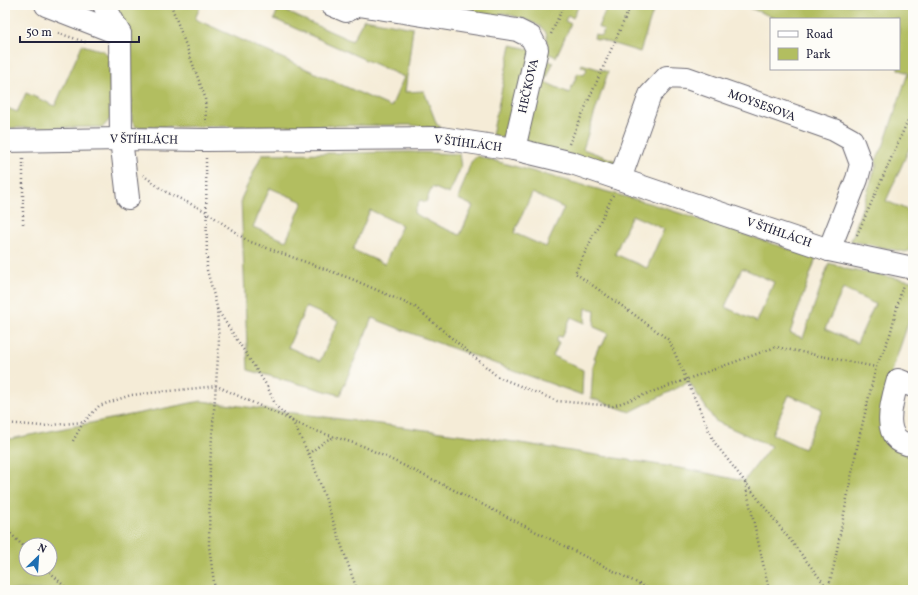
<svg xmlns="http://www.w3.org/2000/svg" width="918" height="595" font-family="Vollkorn,serif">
  <rect width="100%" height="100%" fill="#fdfcf7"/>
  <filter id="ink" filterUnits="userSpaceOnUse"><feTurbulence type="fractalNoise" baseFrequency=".025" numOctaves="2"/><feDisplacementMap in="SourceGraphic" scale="8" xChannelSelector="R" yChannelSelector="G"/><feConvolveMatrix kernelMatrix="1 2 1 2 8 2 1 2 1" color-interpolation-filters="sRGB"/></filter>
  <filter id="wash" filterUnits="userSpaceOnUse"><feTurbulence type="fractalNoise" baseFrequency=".012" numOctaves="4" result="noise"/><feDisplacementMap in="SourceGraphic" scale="16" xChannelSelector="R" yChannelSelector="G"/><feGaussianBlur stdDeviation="0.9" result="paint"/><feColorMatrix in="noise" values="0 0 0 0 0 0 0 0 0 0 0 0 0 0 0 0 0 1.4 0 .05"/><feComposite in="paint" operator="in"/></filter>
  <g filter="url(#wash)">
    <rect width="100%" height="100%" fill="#f5ecd7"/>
    <g fill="#b2be60" stroke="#6a704e" fill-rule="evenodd">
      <polygon points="107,5 201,5 195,19 391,107 404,77 274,19 280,5 290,5 287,12 352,41 364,19 413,28 405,92 424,91 437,125 440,126 440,129 411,125 136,127 132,122 128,53"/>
      <path d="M 419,5 L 579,5 L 573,18 L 568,15 L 565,21 L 571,24 L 556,57 L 550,54 L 548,60 L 553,63 L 545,82 L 569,93 L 578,73 L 584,75 L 587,69 L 581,66 L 582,64 L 608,72 L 583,149 L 616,161 L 614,166 L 492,135 L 511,45 L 546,53 C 547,46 548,39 546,33 C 541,22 513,16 502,13 L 499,18 Z"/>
      <polygon points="608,5 655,5 640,52 594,38 595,34 601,36 604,30 598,27"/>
      <polygon points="747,5 913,5 913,140 886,201 908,210 913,199 913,243 909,251 905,252 851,241 877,163 875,162 883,147 908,73 898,69 899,19 777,19 750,8"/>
      <polygon points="82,45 104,51 109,57 111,118 103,127 5,128 5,107 17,112 26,93 55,106"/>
      <path d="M 411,152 L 459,154 L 461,167 L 449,194 L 432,187 L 426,202 L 420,200 L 414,213 L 434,224 L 460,235 L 473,206 L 458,199 L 471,162 L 477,156 L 652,204 L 816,258 L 790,333 L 803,338 L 829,263 L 850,270 L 913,281 L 913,309 L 893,368 L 884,412 L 913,452 L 913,590 L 5,590 L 5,440 L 201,401 L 488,438 L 692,470 L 744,481 L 771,446 L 715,421 L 689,382 L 630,412 L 591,398 L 593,367 L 596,359 L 594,358 L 599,346 L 602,346 L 608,333 L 594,327 L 595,310 L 586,308 L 585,323 L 571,317 L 562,337 L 558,336 L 556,342 L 559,343 L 553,356 L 583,370 L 582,395 L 405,331 L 372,318 L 340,395 L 248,370 L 241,199 L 262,154 ZM 270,188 L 303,202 L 286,241 L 253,227 ZM 532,193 L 564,208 L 546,247 L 514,233 ZM 370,210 L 402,225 L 385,264 L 353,250 ZM 632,215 L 664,229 L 647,268 L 615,254 ZM 742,268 L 774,282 L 757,322 L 725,307 ZM 843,289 L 875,304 L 857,343 L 825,329 ZM 306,307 L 338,321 L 320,361 L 288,347 ZM 789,395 L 822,409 L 804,449 L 772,434 ZM 26,545 L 50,545 L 50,569 L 26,569 Z"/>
    </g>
  </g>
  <g filter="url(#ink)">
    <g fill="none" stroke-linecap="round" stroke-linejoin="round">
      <g stroke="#6c6972" stroke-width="24">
        <g id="minor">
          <polyline points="46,5 120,34 104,5"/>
          <polyline points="332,5 346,11 359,5 517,30 531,37 537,49 514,149"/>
          <polyline points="120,34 121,139 128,198"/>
          <polyline points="5,141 121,139 206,140 441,138 514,149 572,163 829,250 913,268"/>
          <polyline points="620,179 650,95 667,77 687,78 834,130 852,140 861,164 857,179 829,250"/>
          <path d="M 913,386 L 898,380 C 892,400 878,443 913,445"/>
        </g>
      </g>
      <g stroke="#6c6972" stroke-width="2.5" stroke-dasharray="1 3" stroke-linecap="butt">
        <polyline points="171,5 205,97 206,123"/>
        <polyline points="290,5 292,11"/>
        <polyline points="58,33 88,43"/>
        <polyline points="551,34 564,5"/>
        <polyline points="569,144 631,5"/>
        <polyline points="206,158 207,270 217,307 219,343 210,465 209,546 215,590"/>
        <polyline points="143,175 164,191 205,211 248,241 352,279 415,307 498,377 557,401 613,406 776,347 876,367"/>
        <polyline points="613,195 575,273 632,313 669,340 714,442 829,590"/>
        <polyline points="23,224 23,158"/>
        <polyline points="857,235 913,109"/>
        <polyline points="217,309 267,386 276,406 293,422 313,463 357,590"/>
        <polyline points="5,423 42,426 84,422 99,406 131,395 217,386 310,429 363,446 444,485 651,590"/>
        <polyline points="73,441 83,423"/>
        <polyline points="308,454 327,440 335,437"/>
        <polyline points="745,483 769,590"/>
        <polyline points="5,528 26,549"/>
        <polyline points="47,569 68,590"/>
        <polyline points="828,590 834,565 857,447 876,367 890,335 903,284"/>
      </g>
      <use href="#minor" stroke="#fff" stroke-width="22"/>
    </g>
  </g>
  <g text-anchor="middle" stroke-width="3" stroke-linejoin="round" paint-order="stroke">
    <g font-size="12" fill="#22223b" stroke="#fdfcf7">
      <text transform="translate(528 86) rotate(-77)" y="4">HEČKOVA</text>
      <text transform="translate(762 105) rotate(20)" y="4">MOYSESOVA</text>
      <text transform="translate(144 139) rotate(1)" y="4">V ŠTÍHLÁCH</text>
      <text transform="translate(468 143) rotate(7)" y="4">V ŠTÍHLÁCH</text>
      <text transform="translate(779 232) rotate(19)" y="4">V ŠTÍHLÁCH</text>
    </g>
  </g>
  <rect width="918" height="595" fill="none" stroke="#fdfcf7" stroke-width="20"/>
  <rect x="770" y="18" width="130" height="52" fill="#fdfcf7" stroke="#a5a5ac"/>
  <rect x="778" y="31" width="20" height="6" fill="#ffffff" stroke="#a5a5ac"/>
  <text x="806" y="38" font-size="12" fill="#22223b">Road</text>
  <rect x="778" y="48" width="20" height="12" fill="#b2be60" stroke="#a5a5ac"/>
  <text x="806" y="58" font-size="12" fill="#22223b">Park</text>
  <g transform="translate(38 557) rotate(25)"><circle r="19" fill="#fdfcf7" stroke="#a5a5ac"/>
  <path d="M0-3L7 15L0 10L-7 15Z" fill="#1f6fb2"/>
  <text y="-6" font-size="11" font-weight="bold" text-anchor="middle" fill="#22223b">N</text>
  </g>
  <path d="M20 36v6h119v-6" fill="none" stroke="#22223b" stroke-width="2"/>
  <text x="26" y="36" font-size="12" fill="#22223b" stroke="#fdfcf7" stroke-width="3" paint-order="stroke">50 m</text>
</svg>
